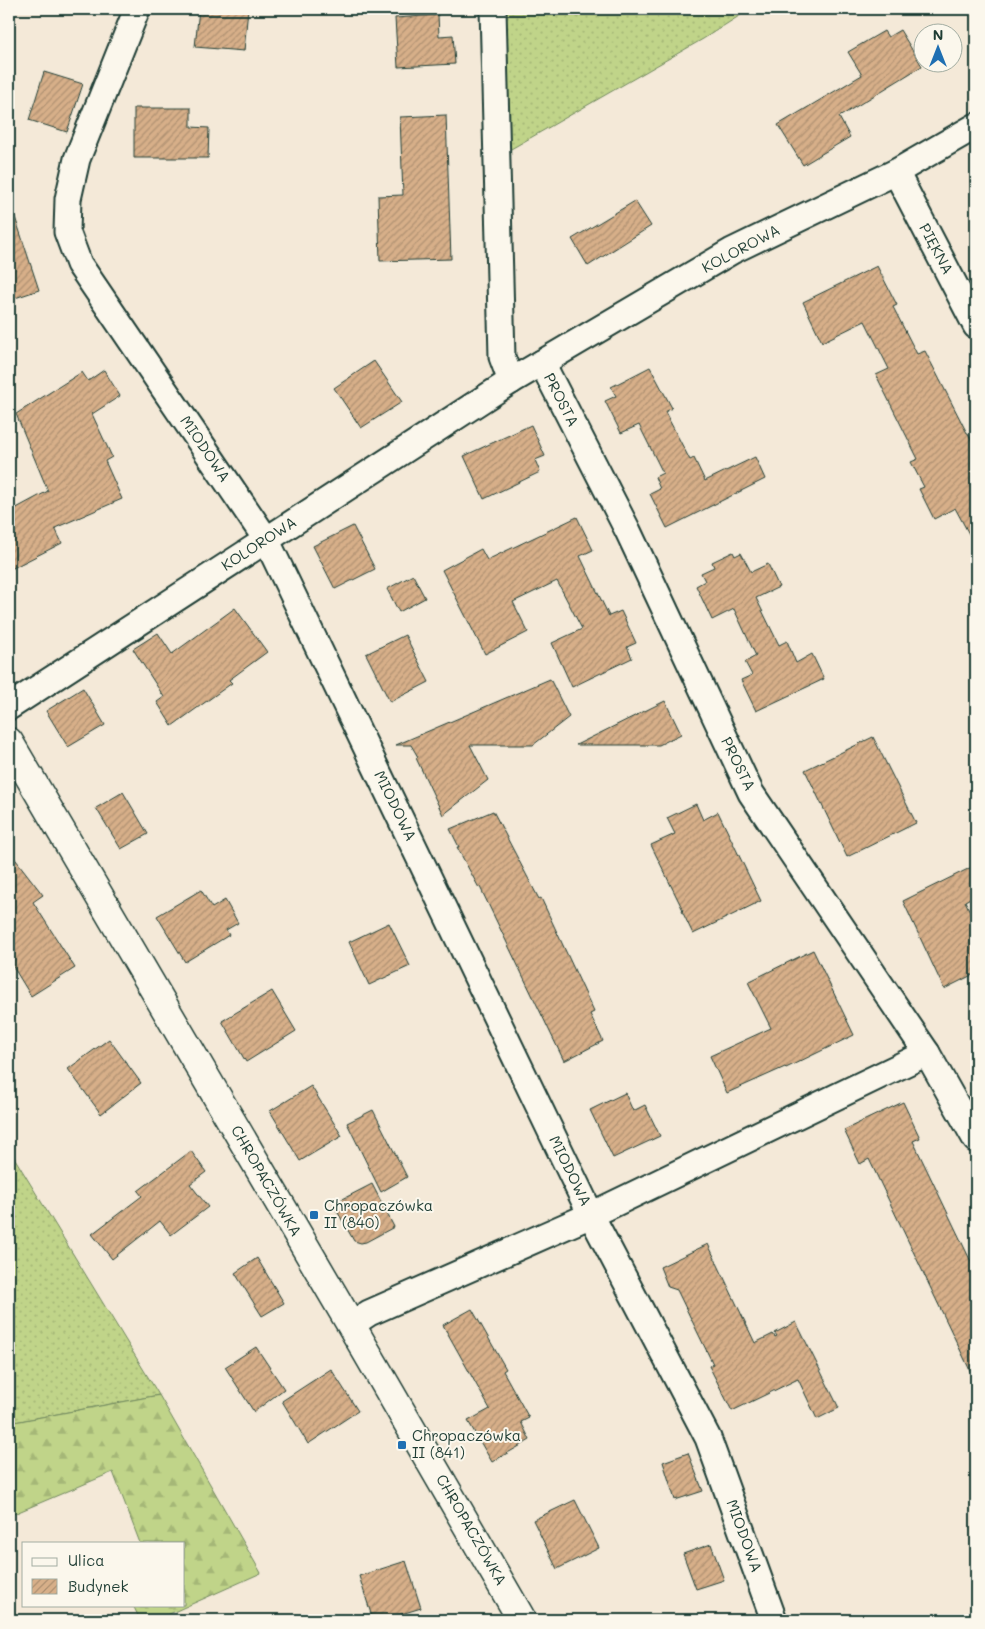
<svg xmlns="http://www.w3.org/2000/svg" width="985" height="1629" font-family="Mali,sans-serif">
  <defs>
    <pattern id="grass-dots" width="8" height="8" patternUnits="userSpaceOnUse" patternTransform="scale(1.25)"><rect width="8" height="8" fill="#c0d489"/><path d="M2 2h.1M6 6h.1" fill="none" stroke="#a5b777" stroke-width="1.8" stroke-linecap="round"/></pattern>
    <pattern id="forest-firs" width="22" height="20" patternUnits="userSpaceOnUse" patternTransform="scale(1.25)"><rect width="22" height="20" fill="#c0d489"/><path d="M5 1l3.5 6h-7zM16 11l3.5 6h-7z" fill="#a5b777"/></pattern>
    <pattern id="building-hatch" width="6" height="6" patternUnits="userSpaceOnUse" patternTransform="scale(1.25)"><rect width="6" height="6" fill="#d7af89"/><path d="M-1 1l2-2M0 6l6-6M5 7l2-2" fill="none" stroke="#ae9071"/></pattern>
  </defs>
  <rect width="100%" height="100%" fill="#f4e9d8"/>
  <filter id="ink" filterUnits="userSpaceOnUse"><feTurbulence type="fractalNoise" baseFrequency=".02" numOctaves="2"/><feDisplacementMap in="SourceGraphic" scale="10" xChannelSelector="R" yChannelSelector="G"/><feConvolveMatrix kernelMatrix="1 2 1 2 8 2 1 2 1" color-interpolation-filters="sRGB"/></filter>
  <g filter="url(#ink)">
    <g fill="url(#grass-dots)" stroke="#70885e">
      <polygon points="494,9 750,9 703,39 497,157"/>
      <polygon points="9,1149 159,1395 9,1423"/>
    </g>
    <polygon fill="url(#forest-firs)" stroke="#70885e" points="159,1395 261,1573 156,1620 140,1620 133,1605 184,1605 184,1543 140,1543 113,1472 9,1516 9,1423"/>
    <g fill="url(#building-hatch)" stroke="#1f3d34">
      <polygon points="199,9 248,9 244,51 195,47"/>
      <polygon points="438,15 439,36 453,35 455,64 398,67 395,18"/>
      <polygon points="900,30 922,66 839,117 850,137 803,165 778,125 862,75 848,52 884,31 888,37"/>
      <polygon points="44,72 83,84 67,132 29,120"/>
      <polygon points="134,108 191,108 191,127 209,128 208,158 134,158"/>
      <polygon points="446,115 451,259 380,261 378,196 403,195 400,117"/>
      <polygon points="635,201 651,226 588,266 572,239"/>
      <polygon points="14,214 39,290 9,300 9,215"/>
      <polygon points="877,266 897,305 893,307 917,354 925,351 967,433 968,433 976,449 976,547 955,508 934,519 919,489 924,487 911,462 918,459 876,375 889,369 865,321 822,342 803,302"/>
      <polygon points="374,361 402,402 361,428 334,388"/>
      <polygon points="650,367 672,408 665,412 690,460 694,458 705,481 755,457 765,479 667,528 650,494 660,489 655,477 663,473 639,425 621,433 605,401 616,396 611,387"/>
      <polygon points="104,370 120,396 92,414 112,457 105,461 122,499 55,528 62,543 9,570 9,512 48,491 16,414 82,372 88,381"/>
      <polygon points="531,425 545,456 535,460 540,472 484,499 464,456"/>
      <polygon points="577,517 593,550 580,556 609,616 621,611 636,643 627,647 632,658 572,687 552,643 582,629 557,581 513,602 528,632 485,654 442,570 481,549 487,560"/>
      <polygon points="353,526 375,569 335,589 313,546"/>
      <polygon points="733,552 735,556 741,553 751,572 768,564 779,587 756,598 779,645 787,641 796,663 812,654 824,679 756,711 741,680 752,675 745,662 756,656 734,609 712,620 696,586 705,581 701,573 714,567 712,562"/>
      <polygon points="413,575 425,598 399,612 387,589"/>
      <polygon points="235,608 267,652 229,680 232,683 172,726 157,702 164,697 133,649 158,633 172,654"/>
      <polygon points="405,635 429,682 390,702 366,654"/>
      <polygon points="550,679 569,717 533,745 470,745 488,780 443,815 416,758 418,757 411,745 396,745"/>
      <polygon points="83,688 105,725 68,747 46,711"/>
      <polygon points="665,701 681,734 659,745 576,745"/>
      <polygon points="873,737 916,823 847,857 805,770"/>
      <polygon points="123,792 148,834 121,849 96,808"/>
      <polygon points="696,804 703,820 718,812 761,901 693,934 682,911 683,910 651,845 675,834 667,818"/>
      <polygon points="493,811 539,899 541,898 594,1012 590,1014 603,1041 564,1061 480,887 479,888 457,847 459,847 450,829"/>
      <polygon points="9,851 43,895 33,902 75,968 31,996 9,960"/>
      <polygon points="976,865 976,895 965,901 976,924 976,973 944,989 903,901"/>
      <polygon points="201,890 212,908 225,900 238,923 226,930 229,935 185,962 157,916"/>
      <polygon points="389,923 410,966 369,985 349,942"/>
      <polygon points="813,950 854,1035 786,1068 785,1067 727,1093 710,1056 771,1028 748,982"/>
      <polygon points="272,991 296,1031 246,1062 222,1021"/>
      <polygon points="109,1039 141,1083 101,1114 68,1069"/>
      <polygon points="311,1086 342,1136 300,1161 270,1111"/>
      <polygon points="625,1093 633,1111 645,1105 660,1136 613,1158 590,1110"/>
      <polygon points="903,1102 920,1138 913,1141 976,1272 976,1383 869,1159 860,1164 844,1130"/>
      <polygon points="373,1110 407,1177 381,1192 347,1123"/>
      <polygon points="191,1151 206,1172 190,1184 208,1207 171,1235 160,1221 112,1259 92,1234 142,1196 138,1191"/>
      <polygon points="372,1184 394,1227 366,1242 361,1243 354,1241 333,1204"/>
      <polygon points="708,1244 755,1343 773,1334 775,1337 777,1336 775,1333 796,1322 839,1408 817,1419 798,1379 732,1411 709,1366 713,1364 677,1290 668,1287 660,1267"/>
      <polygon points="257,1258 284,1303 262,1316 235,1273"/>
      <polygon points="472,1309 506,1369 503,1371 529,1418 521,1422 530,1440 492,1462 468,1421 490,1409 443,1325"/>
      <polygon points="256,1347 284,1389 254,1412 225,1367"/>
      <polygon points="331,1369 358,1411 308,1444 282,1401"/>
      <polygon points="688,1453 703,1491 675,1500 663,1462"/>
      <polygon points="575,1500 599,1548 557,1569 533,1520"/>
      <polygon points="711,1544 724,1580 696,1589 683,1554"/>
      <polygon points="406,1561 421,1608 382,1620 373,1620 359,1576"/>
    </g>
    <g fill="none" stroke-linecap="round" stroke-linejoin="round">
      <g stroke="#1f3d34" stroke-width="29">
        <g id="minor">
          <polyline points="137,9 77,159 68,199 67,232 79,264 266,539 591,1215 708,1438 774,1620"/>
          <polyline points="493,9 502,357 511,381"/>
          <polyline points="896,172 976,326"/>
          <polyline points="542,363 628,531 751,793 927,1053 976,1140"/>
          <polyline points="9,707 511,381 732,251 896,172 976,126"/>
          <polyline points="351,1325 369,1313 591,1215 927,1053"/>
        </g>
      </g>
      <g stroke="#1f3d34" stroke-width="31">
        <polyline id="tertiary" points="9,742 351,1325 522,1620"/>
      </g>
      <use href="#minor" stroke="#fbf7ec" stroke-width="25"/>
      <use href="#tertiary" stroke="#fbf7ec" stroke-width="28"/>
    </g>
  </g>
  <g fill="#1f6fb2" stroke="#fbf7ec" stroke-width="2">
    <rect x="309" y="1210" width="10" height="10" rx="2.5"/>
    <rect x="397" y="1440" width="10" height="10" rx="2.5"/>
  </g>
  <g text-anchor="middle" stroke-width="4" stroke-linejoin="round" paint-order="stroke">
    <g font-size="15" fill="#1f3d34" stroke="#fbf7ec">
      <text transform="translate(741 249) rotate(-28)" y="5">KOLOROWA</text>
      <text transform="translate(936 249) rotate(62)" y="5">PIĘKNA</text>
      <text transform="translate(561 400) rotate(63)" y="5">PROSTA</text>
      <text transform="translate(205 449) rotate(56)" y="5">MIODOWA</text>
      <text transform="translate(259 544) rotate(-33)" y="5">KOLOROWA</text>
      <text transform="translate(738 764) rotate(64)" y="5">PROSTA</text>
      <text transform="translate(395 806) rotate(64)" y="5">MIODOWA</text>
      <text transform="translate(570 1171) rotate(64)" y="5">MIODOWA</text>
      <text transform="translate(266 1181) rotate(60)" y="5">CHROPACZÓWKA</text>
      <text transform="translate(471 1530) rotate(60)" y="5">CHROPACZÓWKA</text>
      <text transform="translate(744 1536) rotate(70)" y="5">MIODOWA</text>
    </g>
    <g font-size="15" fill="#1f3d34" stroke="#fbf7ec" text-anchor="start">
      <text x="324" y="1211">Chropaczówka<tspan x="324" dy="17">II (840)</tspan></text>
      <text x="412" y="1441">Chropaczówka<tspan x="412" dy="17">II (841)</tspan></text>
    </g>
  </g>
  <rect width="985" height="1629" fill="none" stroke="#fbf7ec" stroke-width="30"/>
  <rect x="15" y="15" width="955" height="1599" fill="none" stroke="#1f3d34" stroke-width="2" filter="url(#ink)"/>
  <rect x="22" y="1542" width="162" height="65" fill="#fbf7ec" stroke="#a3ada2"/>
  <rect x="32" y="1558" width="25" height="8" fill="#fbf7ec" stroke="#a3ada2"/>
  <text x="68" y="1566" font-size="15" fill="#1f3d34">Ulica</text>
  <rect x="32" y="1579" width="25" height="15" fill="url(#building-hatch)" stroke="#a3ada2"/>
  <text x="68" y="1592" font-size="15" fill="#1f3d34">Budynek</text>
  <g transform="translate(938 48)"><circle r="24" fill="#fbf7ec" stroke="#a3ada2"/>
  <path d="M0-4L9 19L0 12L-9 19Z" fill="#1f6fb2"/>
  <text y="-8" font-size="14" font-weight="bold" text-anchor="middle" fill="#1f3d34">N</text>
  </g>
</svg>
